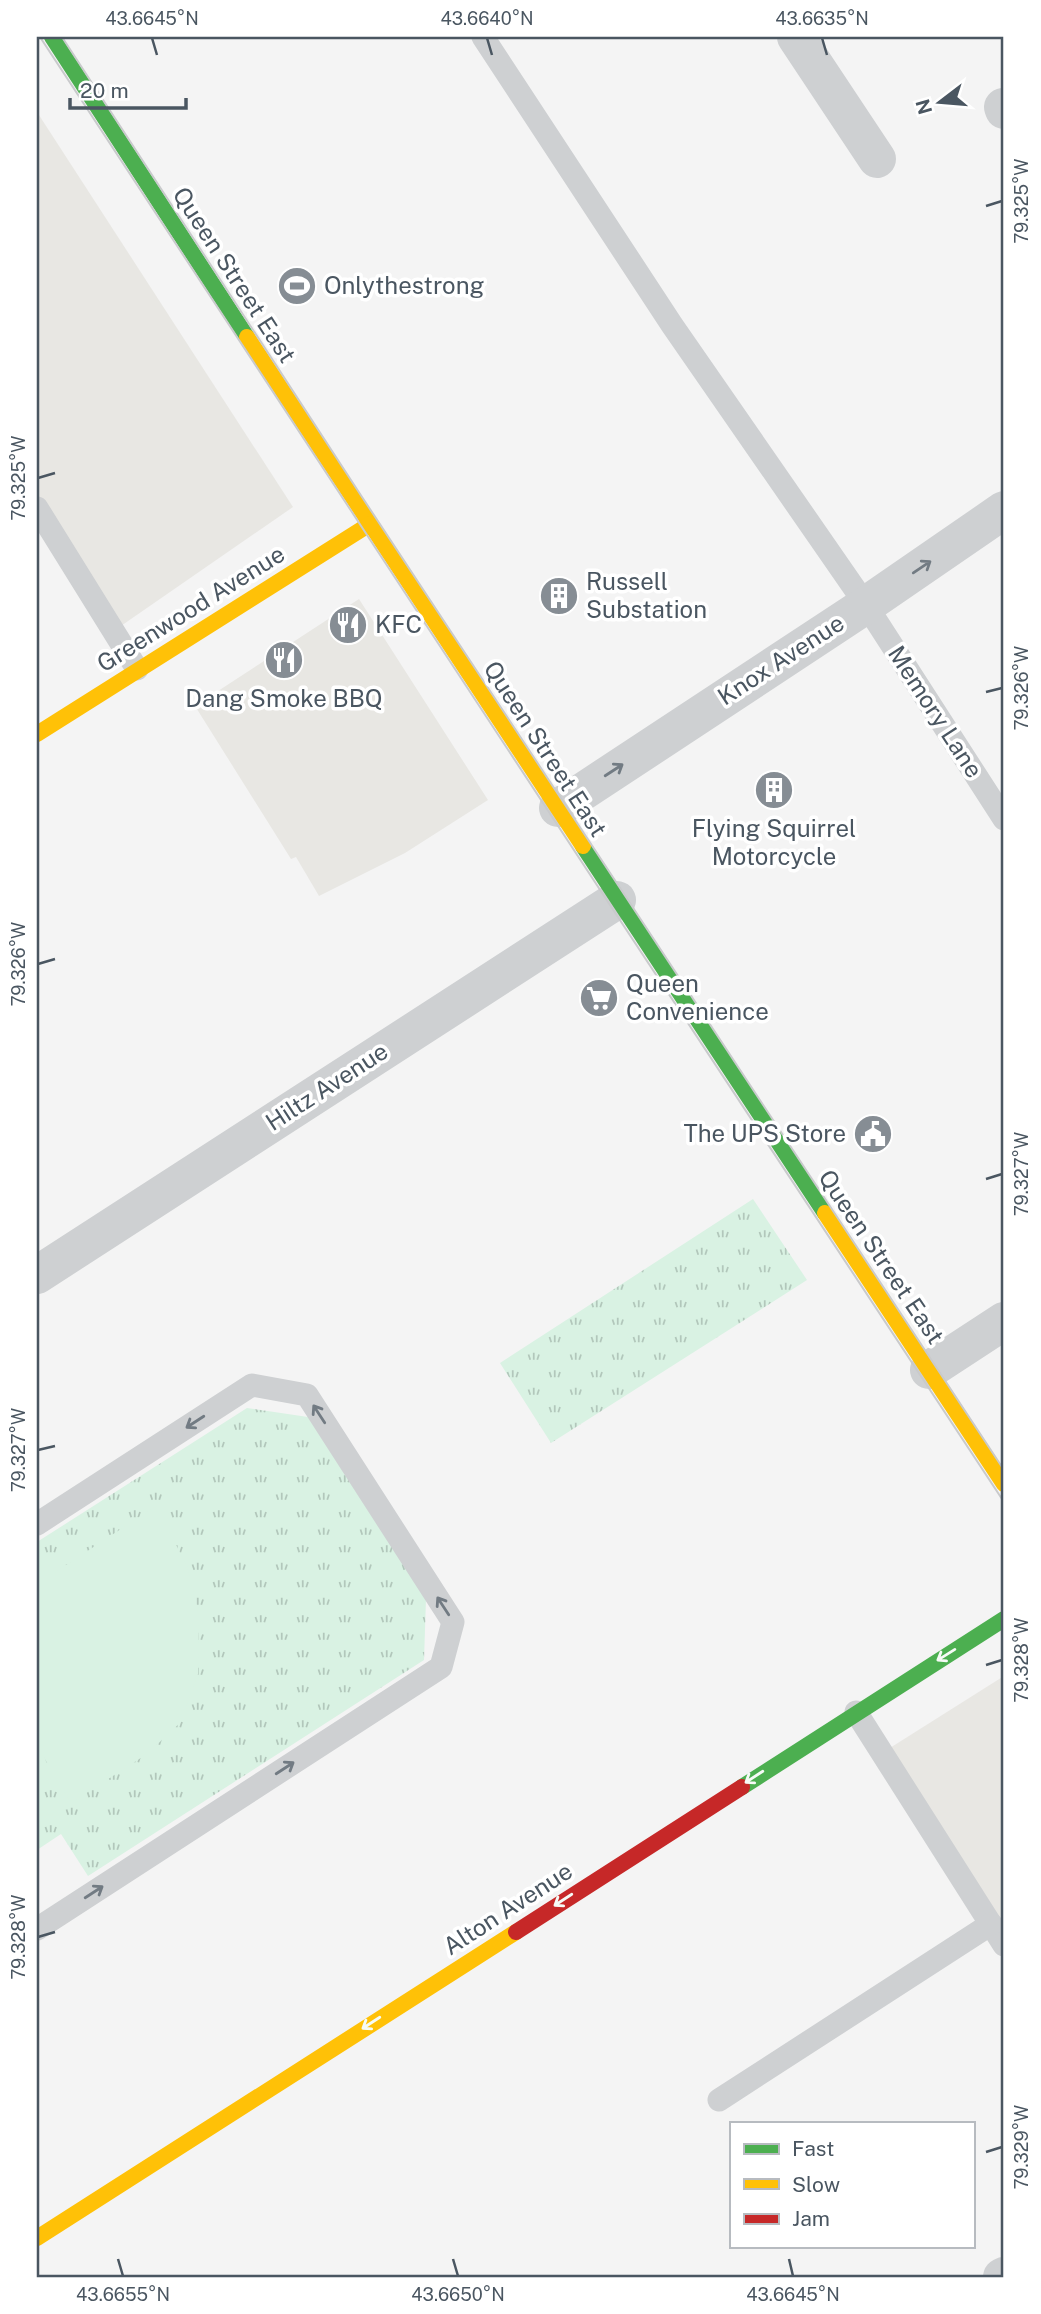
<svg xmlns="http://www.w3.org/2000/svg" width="1041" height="2314" font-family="'Public Sans',sans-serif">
  <defs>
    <pattern id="grass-tufts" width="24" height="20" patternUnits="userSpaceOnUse" patternTransform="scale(1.75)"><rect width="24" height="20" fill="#d9f2e3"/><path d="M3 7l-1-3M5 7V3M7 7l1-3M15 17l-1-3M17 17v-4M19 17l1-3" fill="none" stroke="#b2c7bb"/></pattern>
  </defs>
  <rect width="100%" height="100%" fill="#f4f4f4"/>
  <g fill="#e8e7e3">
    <polygon points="37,112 293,507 118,628 37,496"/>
    <polygon points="359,599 488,800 405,853 319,896 296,857 291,859 195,706"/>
    <polygon points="1004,1676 1004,1942 882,1753"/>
  </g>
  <g fill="url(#grass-tufts)">
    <polygon points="753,1199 807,1280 551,1443 500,1363"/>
    <polygon points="247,1408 308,1417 426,1599 424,1660 88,1876 61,1834 37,1850 37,1542"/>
  </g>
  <polygon fill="#d9f2e3" points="156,1506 187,1566 199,1616 198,1674 181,1722 147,1754 71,1803 37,1746 37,1584"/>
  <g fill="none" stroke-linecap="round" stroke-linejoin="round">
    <g stroke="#ced0d2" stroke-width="23">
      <polyline points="483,37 672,325 866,605 1004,819"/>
      <polyline points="37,508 137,669"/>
      <polyline points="37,1524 252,1385 307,1395 453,1622 441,1667 37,1929"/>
      <polyline points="856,1712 1004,1945"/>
      <polyline points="719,2100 991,1924"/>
    </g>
    <g stroke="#ced0d2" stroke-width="38">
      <polyline points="796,37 877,159"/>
      <polyline points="1003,107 1004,110"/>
      <polyline points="558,808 866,605 1004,510"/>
      <polyline points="37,1275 617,900"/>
      <polyline points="929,1370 1004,1321"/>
      <polyline points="1002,2277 1004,2276"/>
    </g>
    <g stroke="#4caf50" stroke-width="16">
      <polyline points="52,37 247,337"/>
      <polyline points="583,846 825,1213"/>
      <polyline points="742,1787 1004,1619"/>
    </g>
    <g stroke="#ffc107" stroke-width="16">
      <polyline points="247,337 583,846"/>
      <polyline points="37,734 370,524"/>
      <polyline points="825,1213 1004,1484"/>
      <polyline points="37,2238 516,1932"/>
    </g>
    <polyline stroke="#c62828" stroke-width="16" points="516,1932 742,1787"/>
    <g stroke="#c9cacc" stroke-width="2">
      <polyline points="40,37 610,905 1004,1502"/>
      <polyline points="62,37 362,497 1004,1470"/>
    </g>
  </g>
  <defs><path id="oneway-shaft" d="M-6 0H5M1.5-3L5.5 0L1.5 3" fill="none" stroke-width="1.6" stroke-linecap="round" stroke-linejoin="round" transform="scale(1.75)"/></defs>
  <g stroke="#727b83">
    <use href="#oneway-shaft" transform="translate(922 567) rotate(-34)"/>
    <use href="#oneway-shaft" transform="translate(614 770) rotate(-33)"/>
    <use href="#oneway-shaft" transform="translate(319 1414) rotate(-123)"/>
    <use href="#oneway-shaft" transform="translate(195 1422) rotate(147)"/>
    <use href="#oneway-shaft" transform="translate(443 1606) rotate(-123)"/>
    <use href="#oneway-shaft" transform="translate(285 1768) rotate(-33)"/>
    <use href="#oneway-shaft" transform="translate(94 1892) rotate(-33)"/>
  </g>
  <g stroke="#f6fbf6">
    <use href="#oneway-shaft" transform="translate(946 1655) rotate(148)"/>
    <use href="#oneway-shaft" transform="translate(754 1777) rotate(147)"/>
    <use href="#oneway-shaft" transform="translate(563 1900) rotate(147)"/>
    <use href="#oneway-shaft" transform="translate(371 2023) rotate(147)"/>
  </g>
  <path fill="none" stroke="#4a5661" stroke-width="2.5" d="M 152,38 L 157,55M 487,38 L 492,55M 822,38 L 827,55M 986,206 L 1002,201M 38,478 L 55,473M 986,692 L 1002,688M 38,964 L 55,959M 986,1179 L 1002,1174M 38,1450 L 55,1446M 986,1665 L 1002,1660M 38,1937 L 55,1932M 986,2152 L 1002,2147M 118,2259 L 123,2276M 453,2259 L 458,2276M 789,2259 L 793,2276"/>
  <defs>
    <g id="stadium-disc" transform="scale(2.0125)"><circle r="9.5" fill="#868d94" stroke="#fff"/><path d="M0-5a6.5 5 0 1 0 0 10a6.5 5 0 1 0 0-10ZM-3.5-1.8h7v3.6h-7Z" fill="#fff"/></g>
    <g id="building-disc" transform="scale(2.0125)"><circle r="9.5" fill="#868d94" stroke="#fff"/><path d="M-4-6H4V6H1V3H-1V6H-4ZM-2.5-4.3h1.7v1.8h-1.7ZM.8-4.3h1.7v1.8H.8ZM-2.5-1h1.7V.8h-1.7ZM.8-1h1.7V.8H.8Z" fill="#fff"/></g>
    <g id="restaurant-disc" transform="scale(2.0125)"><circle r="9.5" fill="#868d94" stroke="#fff"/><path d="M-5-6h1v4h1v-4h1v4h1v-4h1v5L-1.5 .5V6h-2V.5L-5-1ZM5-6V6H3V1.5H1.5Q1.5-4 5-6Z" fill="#fff"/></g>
    <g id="supermarket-disc" transform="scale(2.0125)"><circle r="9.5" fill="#868d94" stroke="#fff"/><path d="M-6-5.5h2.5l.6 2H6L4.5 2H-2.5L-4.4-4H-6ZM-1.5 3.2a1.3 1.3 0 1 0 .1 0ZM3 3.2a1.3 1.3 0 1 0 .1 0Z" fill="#fff"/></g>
    <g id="civic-disc" transform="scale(2.0125)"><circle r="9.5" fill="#868d94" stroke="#fff"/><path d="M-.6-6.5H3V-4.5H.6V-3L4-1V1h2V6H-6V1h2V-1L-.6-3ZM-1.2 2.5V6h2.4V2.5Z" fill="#fff"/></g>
  </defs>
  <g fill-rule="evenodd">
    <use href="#stadium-disc" x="297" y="286"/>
    <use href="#building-disc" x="559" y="596"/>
    <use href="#restaurant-disc" x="348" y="625"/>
    <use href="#restaurant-disc" x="284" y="660"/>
    <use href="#building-disc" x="774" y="790"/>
    <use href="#supermarket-disc" x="599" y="998"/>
    <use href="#civic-disc" x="873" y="1134"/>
  </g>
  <g text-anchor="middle" stroke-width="7" stroke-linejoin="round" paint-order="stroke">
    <g font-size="24" fill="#4a5661" stroke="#fff">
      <text transform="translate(234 275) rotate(57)" y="8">Queen Street East</text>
      <text transform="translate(191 609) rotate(-32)" y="8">Greenwood Avenue</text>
      <text transform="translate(781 660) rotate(-33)" y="8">Knox Avenue</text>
      <text transform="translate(935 712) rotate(57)" y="8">Memory Lane</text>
      <text transform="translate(545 749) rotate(57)" y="8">Queen Street East</text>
      <text transform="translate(327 1087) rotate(-33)" y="8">Hiltz Avenue</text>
      <text transform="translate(881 1257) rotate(56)" y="8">Queen Street East</text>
      <text transform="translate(508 1909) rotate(-33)" y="8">Alton Avenue</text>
    </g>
    <g font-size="24" fill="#4a5661" stroke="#fff" text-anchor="start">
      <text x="324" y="294">Onlythestrong</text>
      <text x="586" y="590">Russell<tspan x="586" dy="28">Substation</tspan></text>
      <text x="375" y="633">KFC</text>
      <text x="284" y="707" text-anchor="middle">Dang Smoke BBQ</text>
      <text x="774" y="837" text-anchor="middle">Flying Squirrel<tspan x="774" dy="28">Motorcycle</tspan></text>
      <text x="626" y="992">Queen<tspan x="626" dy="28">Convenience</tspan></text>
      <text x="846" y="1142" text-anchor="end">The UPS Store</text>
    </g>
  </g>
  <rect width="1041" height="2314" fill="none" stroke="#ffffff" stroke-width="77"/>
  <rect x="730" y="2122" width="245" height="126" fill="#ffffff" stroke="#b7bbc0" stroke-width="2"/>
  <rect x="744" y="2144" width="35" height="10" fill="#4caf50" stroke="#b7bbc0" stroke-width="2"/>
  <text x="792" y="2156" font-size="21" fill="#4a5661">Fast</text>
  <rect x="744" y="2179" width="35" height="10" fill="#ffc107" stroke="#b7bbc0" stroke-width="2"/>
  <text x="792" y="2192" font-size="21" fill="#4a5661">Slow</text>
  <rect x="744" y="2214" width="35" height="10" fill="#c62828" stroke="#b7bbc0" stroke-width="2"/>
  <text x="792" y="2226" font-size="21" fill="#4a5661">Jam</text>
  <g transform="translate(940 102) rotate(254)" stroke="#ffffff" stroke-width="5" paint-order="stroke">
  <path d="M0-5L12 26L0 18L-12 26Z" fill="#4a5661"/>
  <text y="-10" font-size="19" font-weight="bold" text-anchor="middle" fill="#4a5661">N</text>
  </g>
  <path d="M70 98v10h116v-10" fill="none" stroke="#4a5661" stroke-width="3.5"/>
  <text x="80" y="98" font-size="21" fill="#4a5661" stroke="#ffffff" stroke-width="5" paint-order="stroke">20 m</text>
  <rect x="38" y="38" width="964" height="2238" fill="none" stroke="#4a5661" stroke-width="2.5"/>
  <g font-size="18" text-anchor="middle" fill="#4a5661">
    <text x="152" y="25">43.6645°N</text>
    <text x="487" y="25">43.6640°N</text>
    <text x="822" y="25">43.6635°N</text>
    <text transform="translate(1022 201) rotate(-90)" y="6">79.325°W</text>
    <text transform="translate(19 478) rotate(-90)" y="6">79.325°W</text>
    <text transform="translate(1022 688) rotate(-90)" y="6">79.326°W</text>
    <text transform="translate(19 964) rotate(-90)" y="6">79.326°W</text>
    <text transform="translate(1022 1174) rotate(-90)" y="6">79.327°W</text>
    <text transform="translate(19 1450) rotate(-90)" y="6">79.327°W</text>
    <text transform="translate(1022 1660) rotate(-90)" y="6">79.328°W</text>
    <text transform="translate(19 1937) rotate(-90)" y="6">79.328°W</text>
    <text transform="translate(1022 2147) rotate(-90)" y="6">79.329°W</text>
    <text x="123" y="2301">43.6655°N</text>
    <text x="458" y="2301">43.6650°N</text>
    <text x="793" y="2301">43.6645°N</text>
  </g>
</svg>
